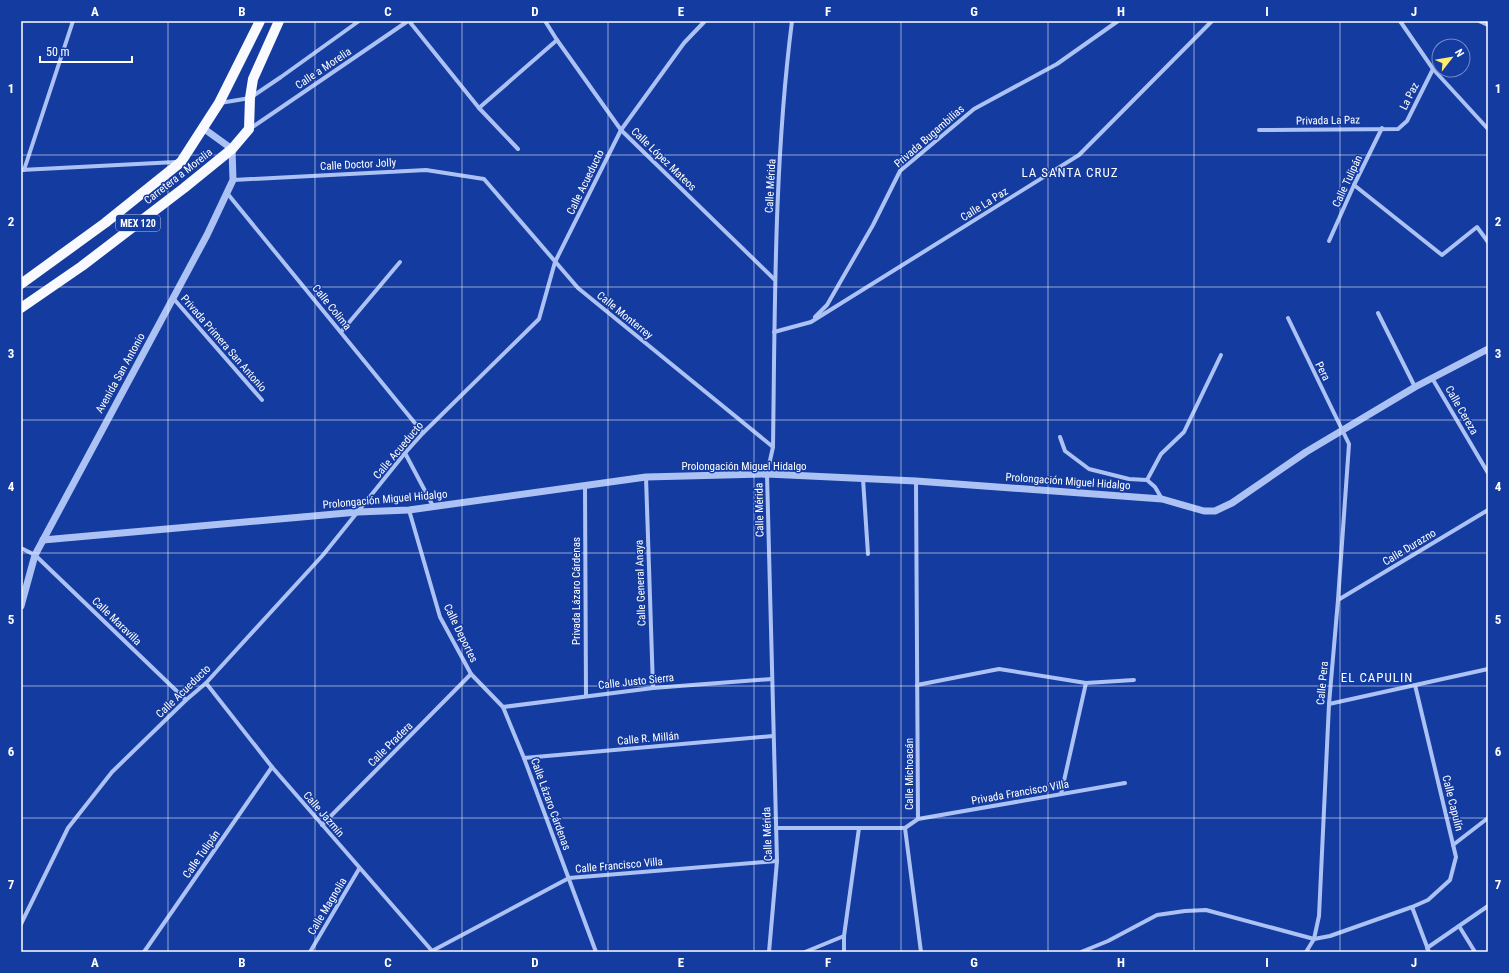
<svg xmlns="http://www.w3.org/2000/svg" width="1509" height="973" font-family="'Roboto Condensed',sans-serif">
  <rect width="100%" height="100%" fill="#143b9f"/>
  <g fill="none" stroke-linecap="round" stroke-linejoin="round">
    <g stroke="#acc2f4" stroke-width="4">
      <polyline points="409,21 479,108 518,149"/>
      <polyline points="545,21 557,40 621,130 774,279"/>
      <polyline points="1400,21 1433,69 1488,129"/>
      <polyline points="1479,21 1488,25"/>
      <polyline points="220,103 250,98 281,77 359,21"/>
      <polyline points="479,108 557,40"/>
      <polyline points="251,128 408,21"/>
      <polyline points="1259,130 1398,129 1407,121 1433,69"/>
      <polyline points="21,170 176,162"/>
      <polyline points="24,170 73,21"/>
      <polyline points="233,180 426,170 484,179 578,288 773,447"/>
      <polyline points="1354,185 1442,255 1477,227 1488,242"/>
      <polyline points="227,193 423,433"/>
      <polyline points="1329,241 1354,185 1382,128"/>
      <polyline points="173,298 262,400"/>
      <polyline points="1378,313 1415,387"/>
      <polyline points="815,317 827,305 873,225 900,171 974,109 1057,64 1118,21"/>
      <polyline points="1288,318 1349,444 1338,600 1329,704 1319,916 1314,939 1306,952"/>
      <polyline points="341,332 400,262"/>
      <polyline points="774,332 811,322 1079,155 1212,21"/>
      <polyline points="1432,378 1488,473"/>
      <polyline points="1060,437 1065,451 1089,469 1129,479 1147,480 1155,487 1162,499"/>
      <polyline points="405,453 433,506"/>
      <polyline points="646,477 653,688"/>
      <polyline points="863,479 868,554"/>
      <polyline points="1147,480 1161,454 1184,432 1221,355"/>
      <polyline points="916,481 918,819 905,828 921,952"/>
      <polyline points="585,486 586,696"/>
      <polyline points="409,510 440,617 471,674 503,707 524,758 596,952"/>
      <polyline points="21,548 35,555 186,700"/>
      <polyline points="1338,600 1488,510"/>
      <polyline points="206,683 272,767 433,952"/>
      <polyline points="917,685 999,669 1086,683 1134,680"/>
      <polyline points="1329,704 1488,669"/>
      <polyline points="503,707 653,688 772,679"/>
      <polyline points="524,758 773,736"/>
      <polyline points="1061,794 1086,683"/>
      <polyline points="918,819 1125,783"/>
      <polyline points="322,825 471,674"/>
      <polyline points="776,828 905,828"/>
      <polyline points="1453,845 1488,818"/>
      <polyline points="1412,907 1429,952"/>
      <polyline points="21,924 68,828 112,772 186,700 206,683 323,555 405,453 423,433 539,319 555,262 621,130 684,43 705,21"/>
      <polyline points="1459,926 1475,952"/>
      <polyline points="1427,948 1488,906"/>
      <polyline points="432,951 569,878 777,861"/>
      <polyline points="144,952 272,767"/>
      <polyline points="310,952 359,869"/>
      <path d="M 769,952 L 777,861 L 767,474 L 773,447 C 775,305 774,162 792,21"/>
      <polyline points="805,952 844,936"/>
      <polyline points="844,952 844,936 859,828"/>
      <polyline points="1081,952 1108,941 1157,915 1185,911 1206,910 1314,939 1330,936 1412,907 1428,900 1450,880 1456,857 1415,685"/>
    </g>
    <g stroke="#acc2f4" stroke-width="7">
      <polyline points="43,540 358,512 409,510 646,477 767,474 916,481 1162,499 1204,511 1215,511 1232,503 1306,452 1415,387 1488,349"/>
      <polyline points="21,606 35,555 207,235 233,180 232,149 203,128"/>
    </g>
    <g stroke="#f9faff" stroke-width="10">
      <polyline points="21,284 105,223 181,162 219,103 260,21"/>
      <polyline points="21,308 82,266 184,188 232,149 249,129 250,98 253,79 279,21"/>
    </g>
  </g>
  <path fill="none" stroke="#fff" stroke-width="1" stroke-opacity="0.55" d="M 168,21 L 168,952M 315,21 L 315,952M 462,21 L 462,952M 608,21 L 608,952M 754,21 L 754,952M 901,21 L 901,952M 1048,21 L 1048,952M 1194,21 L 1194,952M 1340,21 L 1340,952M 21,155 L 1488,155M 21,287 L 1488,287M 21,420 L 1488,420M 21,553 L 1488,553M 21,686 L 1488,686M 21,818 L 1488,818"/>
  <g text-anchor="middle" stroke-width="3" stroke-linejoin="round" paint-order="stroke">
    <rect fill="#143b9f" stroke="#b8c4e2" stroke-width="1" x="116" y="215" width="44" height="16" rx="3"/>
    <g font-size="10" font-weight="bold" fill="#fff">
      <text x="138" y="227">MEX 120</text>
    </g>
    <g font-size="11" fill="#fff" stroke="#143b9f">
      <text transform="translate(323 68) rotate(-34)" y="4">Calle a Morelia</text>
      <text transform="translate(1409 96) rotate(-63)" y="4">La Paz</text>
      <text transform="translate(1328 120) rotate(-1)" y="4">Privada La Paz</text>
      <text transform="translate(929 136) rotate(-41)" y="4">Privada Bugambilias</text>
      <text transform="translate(664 159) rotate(44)" y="4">Calle López Mateos</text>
      <text transform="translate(358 164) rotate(-3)" y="4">Calle Doctor Jolly</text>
      <text transform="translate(178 176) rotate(-38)" y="4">Carretera a Morelia</text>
      <text transform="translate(1347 181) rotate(-65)" y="4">Calle Tulipán</text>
      <text transform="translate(585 182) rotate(-64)" y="4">Calle Acueducto</text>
      <text transform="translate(770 186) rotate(-87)" y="4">Calle Mérida</text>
      <text transform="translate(984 204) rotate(-32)" y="4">Calle La Paz</text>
      <text transform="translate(332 307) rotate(51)" y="4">Calle Colima</text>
      <text transform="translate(625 315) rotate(39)" y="4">Calle Monterrey</text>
      <text transform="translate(224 343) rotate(49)" y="4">Privada Primera San Antonio</text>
      <text transform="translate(1323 371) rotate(64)" y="4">Pera</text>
      <text transform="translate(120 373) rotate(-61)" y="4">Avenida San Antonio</text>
      <text transform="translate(1462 410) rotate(60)" y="4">Calle Cereza</text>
      <text transform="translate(398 450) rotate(-50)" y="4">Calle Acueducto</text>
      <text x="744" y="470">Prolongación Miguel Hidalgo</text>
      <text transform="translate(1068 481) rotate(4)" y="4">Prolongación Miguel Hidalgo</text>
      <text transform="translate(385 499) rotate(-5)" y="4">Prolongación Miguel Hidalgo</text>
      <text transform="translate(759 510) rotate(-91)" y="4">Calle Mérida</text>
      <text transform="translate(1409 547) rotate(-31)" y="4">Calle Durazno</text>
      <text transform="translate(640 583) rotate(-92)" y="4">Calle General Anaya</text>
      <text transform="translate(576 591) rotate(-90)" y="4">Privada Lázaro Cárdenas</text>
      <text transform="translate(117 621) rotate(44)" y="4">Calle Maravilla</text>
      <text transform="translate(461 633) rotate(64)" y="4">Calle Deportes</text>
      <text transform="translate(636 681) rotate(-6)" y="4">Calle Justo Sierra</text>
      <text transform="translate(1322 683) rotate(-85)" y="4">Calle Pera</text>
      <text transform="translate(183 691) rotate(-44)" y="4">Calle Acueducto</text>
      <text transform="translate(648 738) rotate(-5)" y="4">Calle R. Millán</text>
      <text transform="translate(390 744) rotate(-45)" y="4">Calle Pradera</text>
      <text transform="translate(909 774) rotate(-90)" y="4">Calle Michoacán</text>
      <text transform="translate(1020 792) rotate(-10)" y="4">Privada Francisco Villa</text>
      <text transform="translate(1453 803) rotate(76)" y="4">Calle Capulín</text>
      <text transform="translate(551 804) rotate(70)" y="4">Calle Lázaro Cárdenas</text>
      <text transform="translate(324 814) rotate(49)" y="4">Calle Jazmín</text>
      <text transform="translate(767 834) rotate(-92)" y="4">Calle Mérida</text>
      <text transform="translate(201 854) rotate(-55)" y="4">Calle Tulipán</text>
      <text transform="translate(619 865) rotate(-5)" y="4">Calle Francisco Villa</text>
      <text transform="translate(327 906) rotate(-59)" y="4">Calle Magnolia</text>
    </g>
    <g font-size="13" letter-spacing="1" fill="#fff" stroke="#143b9f">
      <text x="1070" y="177">LA SANTA CRUZ</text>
      <text x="1377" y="682">EL CAPULIN</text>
    </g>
  </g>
  <rect width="1509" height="973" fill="none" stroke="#143b9f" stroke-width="44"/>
  <g transform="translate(1451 58) rotate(59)"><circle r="19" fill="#143b9f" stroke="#7289c5"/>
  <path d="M0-3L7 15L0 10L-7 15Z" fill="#ffec6f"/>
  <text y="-6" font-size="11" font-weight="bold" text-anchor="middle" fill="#ffffff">N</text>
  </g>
  <path d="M40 56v6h92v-6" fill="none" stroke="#ffffff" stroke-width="2"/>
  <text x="46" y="56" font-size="12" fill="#ffffff" stroke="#143b9f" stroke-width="3" paint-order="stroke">50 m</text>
  <rect x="22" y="22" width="1465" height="929" fill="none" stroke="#fff" stroke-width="1.5"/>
  <g font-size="13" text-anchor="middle" font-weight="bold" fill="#fff">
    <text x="95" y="16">A</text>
    <text x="242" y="16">B</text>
    <text x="388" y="16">C</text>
    <text x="535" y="16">D</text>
    <text x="681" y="16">E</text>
    <text x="828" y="16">F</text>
    <text x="974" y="16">G</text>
    <text x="1121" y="16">H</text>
    <text x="1267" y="16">I</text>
    <text x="1414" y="16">J</text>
    <text x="11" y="93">1</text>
    <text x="1498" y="93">1</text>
    <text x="11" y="226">2</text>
    <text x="1498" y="226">2</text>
    <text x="11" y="358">3</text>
    <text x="1498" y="358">3</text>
    <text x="11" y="491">4</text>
    <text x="1498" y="491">4</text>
    <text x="11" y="624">5</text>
    <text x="1498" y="624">5</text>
    <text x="11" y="756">6</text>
    <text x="1498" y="756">6</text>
    <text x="11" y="889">7</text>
    <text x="1498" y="889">7</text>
    <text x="95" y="967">A</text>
    <text x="242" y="967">B</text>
    <text x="388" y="967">C</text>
    <text x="535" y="967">D</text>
    <text x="681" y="967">E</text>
    <text x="828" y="967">F</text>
    <text x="974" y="967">G</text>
    <text x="1121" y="967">H</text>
    <text x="1267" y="967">I</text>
    <text x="1414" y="967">J</text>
  </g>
</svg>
